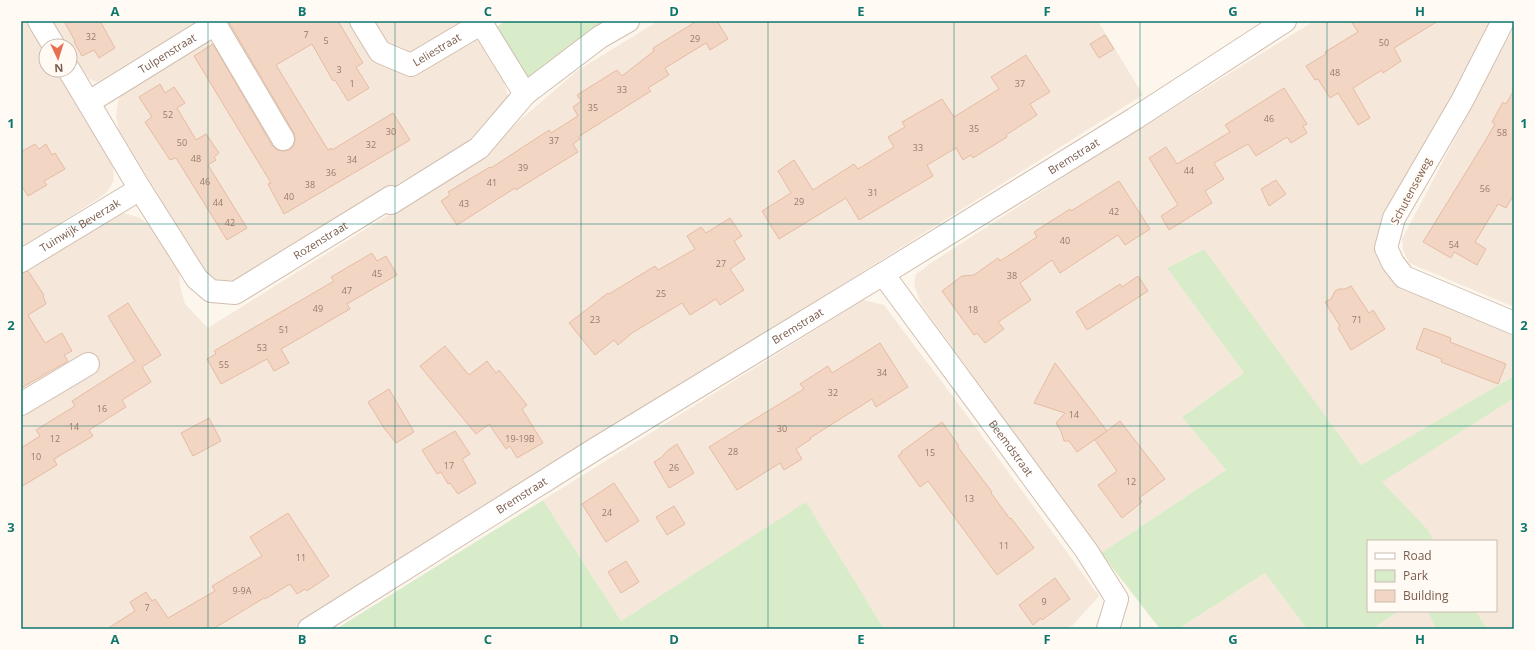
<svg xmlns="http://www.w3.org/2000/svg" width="1535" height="650" font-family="'Open Sans',sans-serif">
  <rect width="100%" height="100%" fill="#fdf6ec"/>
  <g fill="#f5e8da">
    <polygon points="21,21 28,21 46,51 46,70 57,70 113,167 114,180 108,191 96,200 21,248"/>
    <polygon points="51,21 197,21 97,82 89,79 70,50 70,46 68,46"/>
    <polygon points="221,21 465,21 504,82 508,96 504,108 476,137 237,280 224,281 213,279 205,273 119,130 116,116 118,102 122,91 206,41 212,43 277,153 296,144"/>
    <polygon points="658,21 1098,21 1143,95 585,447 292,629 21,629 21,270 106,217 124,213 140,218 151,227 179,269 180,286 185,304 208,328 485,154 520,120 577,71"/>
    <polygon points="1314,21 1492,21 1378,255 1387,276 1411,291 1514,336 1514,376 1361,465 1203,249 1167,268 1244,373 1182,417 1226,470 1101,553 921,304 914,285 916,274 934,261 1087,162"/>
    <polygon points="1514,27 1514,307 1409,263 1403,250 1402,239"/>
    <polygon points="863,300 884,305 960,406 1099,596 1073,625 1066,629 884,629 806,503 621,621 543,500"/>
    <polygon points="1514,398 1514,629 1487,629 1476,611 1496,611 1496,541 1434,541 1428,530 1381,482"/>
    <polygon points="1265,573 1307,629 1178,629"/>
    <polygon points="1399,611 1427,611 1436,629 1372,629"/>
  </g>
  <g fill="#d8ecc9">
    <polygon points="505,21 604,21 528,77 497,27"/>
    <polygon points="1204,249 1361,465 1514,376 1514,398 1382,482 1428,530 1434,541 1368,541 1368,611 1399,611 1372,629 1307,629 1265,573 1178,629 1160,629 1101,553 1226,470 1182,417 1244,373 1167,268"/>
    <polygon points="543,500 621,621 806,502 884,629 336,629"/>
    <polygon points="1427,611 1476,611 1487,629 1436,629"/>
  </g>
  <g fill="#f3d5c3" stroke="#e6bba3">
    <polygon points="64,21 100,21 115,48 99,58 94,50 82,56 74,42 75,41"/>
    <polygon points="228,21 338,21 363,63 356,67 369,88 348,101 335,80 333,81 312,44 276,65 328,150 331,148 332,150 393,113 410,140 284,214 268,184 271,183 194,56 213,44 272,145 277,150 283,151 290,150 294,145 295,139 294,133"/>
    <polygon points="697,21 717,21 728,39 710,50 706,43 665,68 669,75 648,88 651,91 578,137 580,139 573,144 578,152 516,190 515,188 457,225 441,201 450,195 448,192 490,167 491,168 549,130 551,133 578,116 573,107 581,101 577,95 617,70 622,76 654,51 653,48"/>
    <polygon points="1351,21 1438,21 1394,48 1401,61 1383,73 1382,70 1353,88 1370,118 1358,125 1338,93 1330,98 1318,79 1315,80 1306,66 1326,54 1325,52 1358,32"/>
    <polygon points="1105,35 1114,49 1099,58 1090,44"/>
    <polygon points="1026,55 1050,92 1030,104 1037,115 1006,135 1007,137 973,158 971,155 963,160 956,148 927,165 933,176 859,220 846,198 779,239 762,211 791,193 778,171 794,160 813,190 854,164 858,169 894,147 888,137 905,127 902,122 942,99 954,117 999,89 991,77"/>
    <polygon points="160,84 165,93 174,87 185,103 177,108 196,140 206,134 219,153 214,157 216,160 208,165 247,228 227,240 176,158 170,160 145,122 152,117 139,97"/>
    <polygon points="1284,88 1307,124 1303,126 1307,133 1291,143 1287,137 1256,156 1248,144 1214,163 1224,179 1205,191 1212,203 1169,230 1161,216 1178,205 1149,158 1166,147 1177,164 1230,132 1225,125"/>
    <polygon points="1514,90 1514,194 1506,208 1498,204 1475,242 1486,249 1477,265 1454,252 1451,258 1423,242 1484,143 1495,124 1492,122 1503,102 1506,104"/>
    <polygon points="35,144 39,149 46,144 52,155 55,153 65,169 44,181 47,185 28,196 21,185 21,152"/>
    <polygon points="1276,180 1286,194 1269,206 1261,189"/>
    <polygon points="1119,181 1150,229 1125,245 1118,235 1060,273 1052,260 1020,283 1031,300 998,322 1004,329 985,343 977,333 974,335 942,291 962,276 974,275 998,258 1000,261 1037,237 1034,232 1070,209 1071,211"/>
    <polygon points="730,218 742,236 734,241 745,259 730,269 744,290 720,305 716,299 690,315 682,303 632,333 618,345 614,340 595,355 569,323 608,293 609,294 655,266 658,270 695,249 687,236 701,227 706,233"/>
    <polygon points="372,253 377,261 386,256 397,275 347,304 350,309 281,349 289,363 274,371 267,359 221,384 207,359 216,354 214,351 334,281 331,277"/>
    <polygon points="28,271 44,295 43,296 46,304 28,315 45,343 62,333 72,351 64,355 68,361 21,388 21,273"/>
    <polygon points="1138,276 1148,291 1087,330 1076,312 1120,284 1122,287"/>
    <polygon points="1351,286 1369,313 1373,310 1385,329 1351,350 1338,328 1340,326 1325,302 1331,299 1335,291 1339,289 1345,289"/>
    <polygon points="128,303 161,355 142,367 151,382 122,400 126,407 89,430 93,436 54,459 57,465 21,487 21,448 40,436 36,430 75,406 72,401 135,361 108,316"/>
    <polygon points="1424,328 1451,338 1450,342 1506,364 1498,384 1441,362 1442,359 1416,349"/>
    <polygon points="880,343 908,387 876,407 872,399 810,438 811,439 796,449 802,459 784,470 780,463 737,490 709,447 804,389 800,384 828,366 832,373"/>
    <polygon points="445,346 469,375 487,361 496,373 499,370 527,405 522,409 543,443 517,458 510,446 506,449 489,424 476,434 420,366"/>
    <polygon points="1055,363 1107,431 1077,452 1069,441 1064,441 1061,431 1056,423 1065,413 1034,403"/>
    <polygon points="389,389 414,432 396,443 384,428 368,402"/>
    <polygon points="209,418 221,441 193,456 181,433"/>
    <polygon points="1120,421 1165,479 1139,498 1142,502 1122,518 1098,485 1117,471 1095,440"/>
    <polygon points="942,422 959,446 958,447 992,492 991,493 1010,519 1011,518 1034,548 997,575 928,481 920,487 898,456 902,453 901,452"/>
    <polygon points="455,431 470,454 462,459 476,483 458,494 450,483 448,484 441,472 437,474 422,450"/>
    <polygon points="677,444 694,473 669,488 654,462 662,457 667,451"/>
    <polygon points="614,483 639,521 606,542 582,504"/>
    <polygon points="674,506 685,524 667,535 656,517"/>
    <polygon points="288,513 329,576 307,591 305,589 297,594 290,584 265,599 264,598 213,629 107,629 135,611 130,602 146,592 152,601 155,599 168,618 215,591 212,586 262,556 250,537"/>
    <polygon points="626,561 639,582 621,593 608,572"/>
    <polygon points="1055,578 1070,599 1042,620 1041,618 1033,625 1019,605"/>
  </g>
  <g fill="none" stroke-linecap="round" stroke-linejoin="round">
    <g stroke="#d1beb0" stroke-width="24">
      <g id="street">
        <polyline points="39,21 54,46"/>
        <path id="s1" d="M 361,21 L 380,52 L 411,65 L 482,23"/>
        <polyline points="480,21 525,94"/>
        <polyline points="1503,21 1462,101 1394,218 1386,248 1393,263 1404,277 1514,323"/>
        <path id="s2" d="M 69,70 L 140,189 L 197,279 L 211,291 L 235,293 L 391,197 L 391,203 L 479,148 L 525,94 L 600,37 L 628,21"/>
        <path id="s3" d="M 89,102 L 215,24 L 283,139"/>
        <path id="s4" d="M 21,261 L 140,189"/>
        <path id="s5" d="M 883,274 L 1086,550 L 1117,599 L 1108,629"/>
        <polyline points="21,404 88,364"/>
        <path id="s6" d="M 309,629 L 597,448 L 883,274 L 1134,119 L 1285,21"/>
      </g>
    </g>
    <use href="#street" stroke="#fff" stroke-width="22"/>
  </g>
  <path fill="none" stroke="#0f766e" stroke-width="1" stroke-opacity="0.55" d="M 208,21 L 208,629M 395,21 L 395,629M 581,21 L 581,629M 768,21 L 768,629M 954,21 L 954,629M 1140,21 L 1140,629M 1327,21 L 1327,629M 21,224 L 1514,224M 21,426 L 1514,426"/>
  <g text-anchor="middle" stroke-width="4" stroke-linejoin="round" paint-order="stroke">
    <g font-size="9" fill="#987a6a">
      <text x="306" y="38">7</text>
      <text x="91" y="40">32</text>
      <text x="695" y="42">29</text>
      <text x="326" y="44">5</text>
      <text x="1384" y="46">50</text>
      <text x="339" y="73">3</text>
      <text x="1335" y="76">48</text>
      <text x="352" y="87">1</text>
      <text x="1020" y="87">37</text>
      <text x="622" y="93">33</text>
      <text x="593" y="111">35</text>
      <text x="168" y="118">52</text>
      <text x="1269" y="122">46</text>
      <text x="974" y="132">35</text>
      <text x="391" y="135">30</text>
      <text x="1502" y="136">58</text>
      <text x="554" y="144">37</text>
      <text x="182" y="146">50</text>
      <text x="371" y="148">32</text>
      <text x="918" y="151">33</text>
      <text x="196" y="162">48</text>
      <text x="352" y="163">34</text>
      <text x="523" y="171">39</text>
      <text x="1189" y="174">44</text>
      <text x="331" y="176">36</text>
      <text x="205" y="185">46</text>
      <text x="492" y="186">41</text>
      <text x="310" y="188">38</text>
      <text x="1485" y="192">56</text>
      <text x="873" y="196">31</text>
      <text x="289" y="200">40</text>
      <text x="799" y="205">29</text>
      <text x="218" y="206">44</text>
      <text x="464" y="207">43</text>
      <text x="1114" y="215">42</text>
      <text x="230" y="226">42</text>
      <text x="1065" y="244">40</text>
      <text x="1454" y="248">54</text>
      <text x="721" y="267">27</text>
      <text x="377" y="277">45</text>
      <text x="1012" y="279">38</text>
      <text x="347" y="294">47</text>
      <text x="661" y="297">25</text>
      <text x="318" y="312">49</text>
      <text x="973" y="313">18</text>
      <text x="595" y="323">23</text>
      <text x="1357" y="323">71</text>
      <text x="284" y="333">51</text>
      <text x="262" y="351">53</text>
      <text x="224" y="368">55</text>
      <text x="882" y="376">34</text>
      <text x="833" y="396">32</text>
      <text x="102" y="412">16</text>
      <text x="1074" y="418">14</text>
      <text x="74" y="430">14</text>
      <text x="782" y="432">30</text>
      <text x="55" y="442">12</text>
      <text x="520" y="442">19-19B</text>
      <text x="733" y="455">28</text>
      <text x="930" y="456">15</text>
      <text x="36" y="460">10</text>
      <text x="449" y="469">17</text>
      <text x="674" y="471">26</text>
      <text x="1131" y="485">12</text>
      <text x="969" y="502">13</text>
      <text x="607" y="516">24</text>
      <text x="1004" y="549">11</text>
      <text x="301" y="561">11</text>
      <text x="242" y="594">9-9A</text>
      <text x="1044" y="605">9</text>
      <text x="147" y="611">7</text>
    </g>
    <g font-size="11" fill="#7a5c4d" stroke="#fffaf3">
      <text dy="4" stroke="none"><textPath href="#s1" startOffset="100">Leliestraat</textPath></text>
      <text dy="4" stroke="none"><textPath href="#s3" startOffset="92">Tulpenstraat</textPath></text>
      <text dy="4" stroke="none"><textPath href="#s6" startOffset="899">Bremstraat</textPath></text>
      <text transform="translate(1411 191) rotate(-62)" y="4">Schutenseweg</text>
      <text dy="4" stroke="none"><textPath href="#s4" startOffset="69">Tuinwijk Beverzak</textPath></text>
      <text dy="4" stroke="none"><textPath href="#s2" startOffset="388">Rozenstraat</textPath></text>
      <text dy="4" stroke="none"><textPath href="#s6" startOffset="575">Bremstraat</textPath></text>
      <text dy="4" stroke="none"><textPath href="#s5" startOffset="216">Beemdstraat</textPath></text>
      <text dy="4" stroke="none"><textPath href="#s6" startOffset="251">Bremstraat</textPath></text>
    </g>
  </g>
  <rect width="1535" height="650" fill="none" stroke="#fffaf3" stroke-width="44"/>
  <rect x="1367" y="540" width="130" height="72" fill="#fffaf3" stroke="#cabbb1"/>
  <rect x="1375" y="553" width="20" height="6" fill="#ffffff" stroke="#cabbb1"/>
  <text x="1403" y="560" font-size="12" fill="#7a5c4d">Road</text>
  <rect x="1375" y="570" width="20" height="12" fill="#d8ecc9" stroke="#cabbb1"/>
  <text x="1403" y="580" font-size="12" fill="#7a5c4d">Park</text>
  <rect x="1375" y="590" width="20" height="12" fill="#f3d5c3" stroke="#cabbb1"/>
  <text x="1403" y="600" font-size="12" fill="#7a5c4d">Building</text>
  <g transform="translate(58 58) rotate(176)"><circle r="19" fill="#fffaf3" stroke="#cabbb1"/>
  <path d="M0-3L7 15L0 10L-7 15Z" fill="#e76f51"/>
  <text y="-6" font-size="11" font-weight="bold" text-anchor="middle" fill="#7a5c4d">N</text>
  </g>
  <rect x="22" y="22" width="1491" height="606" fill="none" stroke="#0f766e" stroke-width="1.5"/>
  <g font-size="13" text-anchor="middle" font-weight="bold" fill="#0f766e">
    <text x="115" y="16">A</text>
    <text x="302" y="16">B</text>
    <text x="488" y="16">C</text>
    <text x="674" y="16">D</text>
    <text x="861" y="16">E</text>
    <text x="1047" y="16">F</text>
    <text x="1233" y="16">G</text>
    <text x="1420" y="16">H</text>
    <text x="11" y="128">1</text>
    <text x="1524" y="128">1</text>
    <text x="11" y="330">2</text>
    <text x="1524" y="330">2</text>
    <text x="11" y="532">3</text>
    <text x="1524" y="532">3</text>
    <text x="115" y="644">A</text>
    <text x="302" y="644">B</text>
    <text x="488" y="644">C</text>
    <text x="674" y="644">D</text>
    <text x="861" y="644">E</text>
    <text x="1047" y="644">F</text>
    <text x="1233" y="644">G</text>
    <text x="1420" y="644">H</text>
  </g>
</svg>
